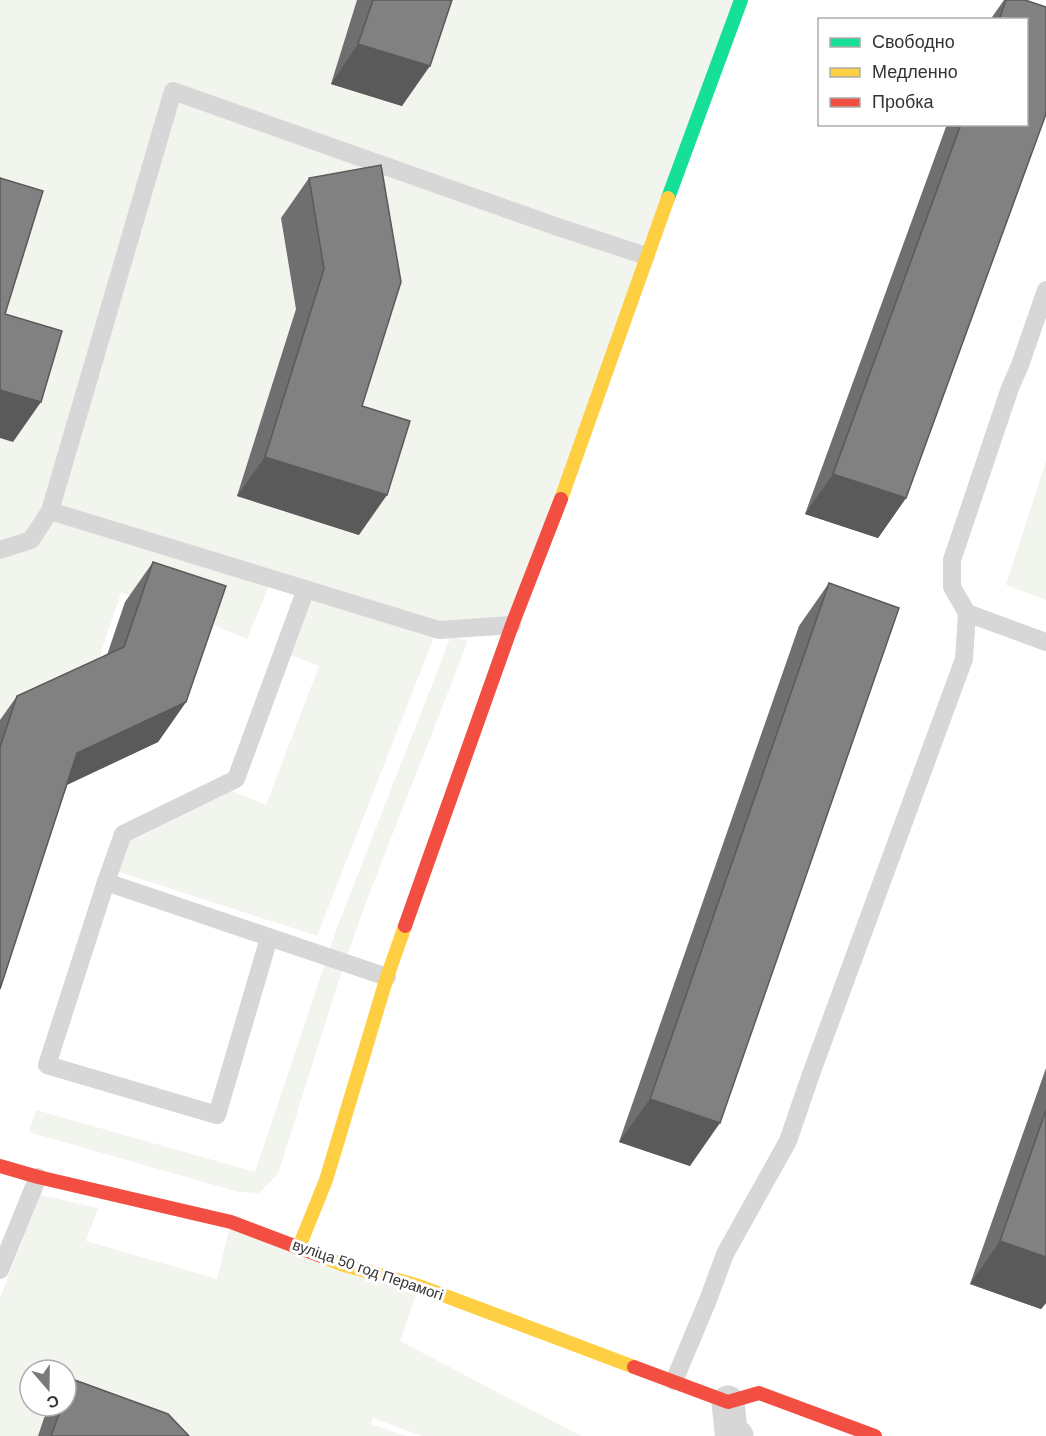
<svg xmlns="http://www.w3.org/2000/svg" width="1046" height="1436" font-family="Arial,sans-serif">
  <rect width="100%" height="100%" fill="#fff"/>
  <g fill="#f1f5ed" fill-rule="evenodd">
    <path d="M 0,0 L 741,0 L 512,625 L 439,630 L 50,511 L 31,540 L 0,550 ZM 296,309 L 359,535 L 237,496 Z"/>
    <polygon points="1046,461 1046,600 1006,585"/>
    <polygon points="53,519 269,586 247,639 207,622 121,593 91,682 0,724 0,558"/>
    <polygon points="307,592 436,632 317,936 113,870 125,836 225,788 266,805 319,666 285,653"/>
    <polygon points="451,636 468,641 368,897 341,973 278,1174 259,1193 239,1192 29,1132 36,1110 255,1172 338,925"/>
    <path d="M 40,1195 L 98,1208 L 86,1241 L 217,1279 L 231,1222 L 419,1286 L 400,1341 L 581,1436 L 422,1436 L 373,1418 L 371,1424 L 407,1436 L 91,1436 L 44,1419 L 38,1436 L 0,1436 L 0,1298 ZM 30,1370 L 66,1370 L 66,1406 L 30,1406 Z"/>
  </g>
  <g fill="none" stroke-linecap="round" stroke-linejoin="round">
    <g stroke="#d7d7d7" stroke-width="18">
      <polyline points="50,511 439,630 512,625"/>
      <polyline points="0,550 31,540 50,511 173,91 555,226 646,256"/>
      <polyline points="967,613 1046,642"/>
      <polyline points="106,882 387,977"/>
      <polyline points="269,938 217,1115 47,1065 106,882 123,834 236,779 306,589"/>
      <polyline points="0,1270 38,1177"/>
      <polyline points="674,1381 708,1300 725,1254 788,1141 811,1074 964,659 967,613 952,587 952,560 1010,388 1020,365 1046,290"/>
    </g>
    <polyline stroke="#d7d7d7" stroke-width="33" points="728,1402 731,1432 737,1436"/>
    <polyline stroke="#16e098" stroke-width="14" points="668,198 741,0"/>
    <g stroke="#ffcf43" stroke-width="14">
      <polyline points="561,499 668,198"/>
      <polyline points="299,1247 326,1180 387,977 405,926"/>
      <polyline points="321,1256 341,1264 419,1286 634,1367"/>
    </g>
    <g stroke="#f24e42" stroke-width="14">
      <polyline points="405,926 512,625 561,499"/>
      <polyline points="0,1166 38,1177 231,1222 321,1256"/>
      <polyline points="634,1367 728,1402 759,1393 875,1436"/>
    </g>
  </g>
  <g fill="#6f6f6f">
    <polygon points="357,0 452,0 402,106 331,84"/>
    <polygon points="1004,0 1025,0 1046,7 1046,114 906,498 878,538 805,514 947,124 1026,124 1026,20 990,20"/>
    <polygon points="309,178 362,406 359,535 237,496 296,309 281,218"/>
    <polygon points="153,562 186,702 158,742 67,785 0,989 0,720 17,696 107,655 125,602"/>
    <polygon points="829,583 690,1166 619,1142 799,626"/>
    <polygon points="1046,1068 1046,1303 1041,1309 970,1284"/>
    <polygon points="72,1379 189,1436 38,1436 44,1418 53,1406 66,1406 66,1387"/>
  </g>
  <g fill="#5a5a5a">
    <polygon points="358,44 430,66 402,106 331,84"/>
    <polygon points="0,390 41,402 13,442 0,438"/>
    <polygon points="265,457 387,495 359,535 237,496"/>
    <polygon points="833,474 906,498 878,538 805,514"/>
    <polygon points="186,702 158,742 49,793 77,753"/>
    <polygon points="650,1099 720,1123 690,1166 619,1142"/>
    <polygon points="1000,1241 1046,1257 1046,1303 1041,1309 970,1284"/>
  </g>
  <g fill="#818181" stroke="#5a5a5a" stroke-width="1.5">
    <polygon points="373,0 452,0 430,66 358,44"/>
    <polygon points="1006,0 1025,0 1046,7 1046,114 906,498 833,474 961,124 1026,124 1026,20 999,20"/>
    <polygon points="381,165 401,282 362,406 410,421 387,495 265,457 324,269 309,178"/>
    <polygon points="0,178 43,191 5,314 62,331 41,402 0,390"/>
    <polygon points="153,562 226,586 186,702 77,753 0,989 0,747 17,696 124,647"/>
    <polygon points="829,583 899,608 720,1123 650,1099"/>
    <polygon points="1046,1110 1046,1257 1000,1241"/>
    <polygon points="72,1379 168,1414 189,1436 51,1436 62,1406 66,1406 66,1395"/>
  </g>
  <g text-anchor="middle" stroke-width="6" stroke-linejoin="round" paint-order="stroke">
    <g font-size="15" fill="#333" stroke="#fff">
      <text transform="translate(368 1270) rotate(19)" y="5">вуліца 50 год Перамогі</text>
    </g>
  </g>
  <rect x="818" y="18" width="210" height="108" fill="#ffffff" stroke="#adadad" stroke-width="1.5"/>
  <rect x="830" y="38" width="30" height="9" fill="#16e098" stroke="#adadad" stroke-width="1.5"/>
  <text x="872" y="48" font-size="18" fill="#333333">Свободно</text>
  <rect x="830" y="68" width="30" height="9" fill="#ffcf43" stroke="#adadad" stroke-width="1.5"/>
  <text x="872" y="78" font-size="18" fill="#333333">Медленно</text>
  <rect x="830" y="98" width="30" height="9" fill="#f24e42" stroke="#adadad" stroke-width="1.5"/>
  <text x="872" y="108" font-size="18" fill="#333333">Пробка</text>
  <g transform="translate(48 1388) rotate(160)"><circle r="28" fill="#ffffff" stroke="#adadad" stroke-width="1.5"/>
  <path d="M0-4.5L10 22L0 15L-10 22Z" fill="#7a7a7a"/>
  <text y="-9" font-size="16" font-weight="bold" text-anchor="middle" fill="#333333">С</text>
  </g>
</svg>
